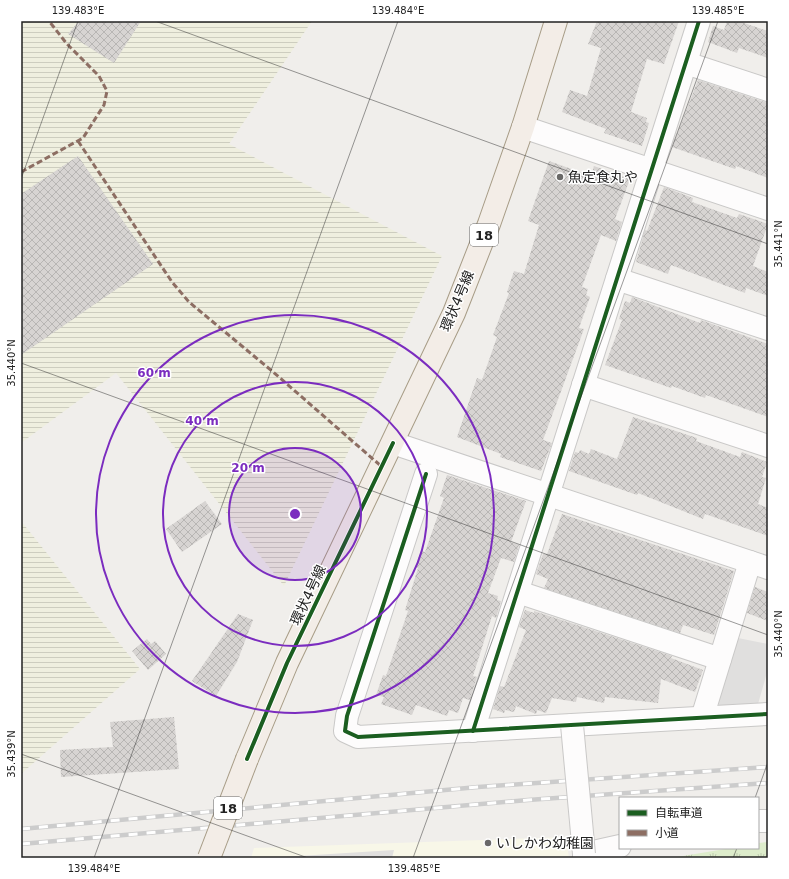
<svg xmlns="http://www.w3.org/2000/svg" width="789" height="879" font-family="'DejaVu Sans','Noto Sans JP',sans-serif">
  <defs>
    <pattern id="farmland-rules" width="6" height="5" patternUnits="userSpaceOnUse"><rect width="6" height="5" fill="#efefdf"/><path d="M0 2.5h6" fill="none" stroke="#cdcdbf"/></pattern>
    <pattern id="grass-tufts" width="24" height="20" patternUnits="userSpaceOnUse"><rect width="24" height="20" fill="#ddeccb"/><path d="M3 7l-1-3M5 7V3M7 7l1-3M15 17l-1-3M17 17v-4M19 17l1-3" fill="none" stroke="#bdcaae"/></pattern>
    <pattern id="building-cross-hatch" width="8" height="8" patternUnits="userSpaceOnUse"><rect width="8" height="8" fill="#d7d4d2"/><path d="M0 0l8 8M0 8l8-8" fill="none" stroke="#b8b6b4"/></pattern>
  </defs>
  <rect width="100%" height="100%" fill="#f0eeeb"/>
  <polygon fill="#f8f7e8" points="566,837 569,858 251,858 254,848"/>
  <g fill="url(#farmland-rules)">
    <polygon points="21,21 312,21 229,144 442,256 284,586 116,373 21,443"/>
    <polygon points="21,521 140,669 21,774"/>
  </g>
  <polygon fill="url(#grass-tufts)" points="768,842 768,858 671,858 731,848 758,848 758,843"/>
  <g fill="#e0dfde">
    <polygon points="738,638 768,644 768,669 758,704 721,708 716,700"/>
    <polygon points="394,850 392,858 267,858"/>
  </g>
  <g fill="url(#building-cross-hatch)">
    <polygon points="79,21 141,21 114,63 68,34"/>
    <polygon points="597,21 679,21 664,64 647,59 631,112 647,118 646,122 649,123 642,146 604,133 606,129 562,112 570,90 587,96 601,48 588,44"/>
    <polygon points="727,21 738,21 768,31 768,58 739,48 737,53 708,42 713,26 724,30"/>
    <polygon points="698,80 768,103 768,178 736,166 735,169 672,147"/>
    <polygon points="78,156 153,264 21,355 21,194"/>
    <polygon points="549,161 591,176 594,166 630,179 615,219 622,222 616,241 601,235 582,287 588,289 586,295 590,297 579,328 584,329 543,440 552,443 541,471 500,457 501,454 457,437 477,378 482,380 497,337 493,335 509,293 507,292 514,271 524,274 539,225 528,221"/>
    <polygon points="664,187 693,198 692,202 737,218 739,214 768,224 753,266 768,272 768,296 746,288 745,293 671,265 668,274 636,262 645,230 647,231"/>
    <polygon points="632,297 700,323 701,320 768,344 768,417 706,395 705,398 672,386 671,388 605,365 622,320 619,319 625,301 630,303"/>
    <polygon points="633,417 697,438 696,441 740,457 742,452 767,462 762,477 766,478 758,504 768,508 768,536 705,514 703,519 638,493 637,495 569,471 575,452 579,453 580,450 589,454 591,449 617,459"/>
    <polygon points="447,475 526,501 511,542 519,545 514,562 501,558 488,593 498,596 497,600 501,601 496,618 492,616 473,676 477,677 470,700 463,698 458,713 449,710 447,716 416,705 412,715 381,704 384,697 376,695 383,675 386,676 408,611 405,610 418,568 415,567 421,551 425,552 444,498 440,496"/>
    <polygon points="205,501 222,524 182,552 166,529"/>
    <polygon points="562,514 734,571 714,635 683,625 680,633 544,588 548,579 536,574 543,554 547,554"/>
    <polygon points="755,587 768,592 768,621 747,613"/>
    <polygon points="525,610 534,613 534,611 672,656 671,658 703,670 695,692 661,679 658,703 605,697 604,703 577,697 576,702 552,698 546,713 537,710 536,714 516,706 514,712 505,710 504,713 493,709 500,686 504,687 526,630 519,627"/>
    <polygon points="238,614 253,620 237,662 216,696 192,681"/>
    <polygon points="147,639 151,644 155,641 166,654 148,670 132,651"/>
    <polygon points="174,717 179,769 61,777 60,750 113,747 110,722"/>
  </g>
  <g fill="none" stroke-linecap="round" stroke-linejoin="round">
    <g stroke="#c9c8c7" stroke-width="24">
      <g id="street">
        <polyline points="686,63 768,90"/>
        <polyline points="523,127 768,209"/>
        <polyline points="617,279 768,329"/>
        <polyline points="583,385 768,446"/>
        <polyline points="393,443 768,568"/>
        <polyline points="426,474 347,716 345,731 358,737 768,714"/>
        <polyline points="518,592 720,659"/>
        <polyline points="702,718 750,562"/>
        <polyline points="473,731 699,21"/>
        <polyline points="758,821 768,821"/>
        <polyline points="584,858 584,854 620,846"/>
      </g>
    </g>
    <g stroke="#a79c86" stroke-width="24">
      <polyline id="primary" points="247,759 287,663 454,313 489,224 523,127 556,21"/>
    </g>
    <use href="#street" stroke="#fdfcfc" stroke-width="22"/>
    <use href="#primary" stroke="#f3ede7" stroke-width="22"/>
    <g stroke="#ccc" stroke-width="4.5">
      <g id="rail">
        <polyline points="21,829 478,787 768,767"/>
        <polyline points="21,844 528,800 768,783"/>
      </g>
    </g>
    <use href="#rail" stroke="#fff" stroke-width="3" stroke-dasharray="9" stroke-linecap="butt"/>
    <g stroke="#c9c8c7" stroke-width="24" stroke-linecap="butt">
      <polyline id="street-bridge" points="572,725 584,854"/>
    </g>
    <g stroke="#a79c86" stroke-width="24" stroke-linecap="butt">
      <polyline id="primary-bridge" points="209,858 247,759"/>
    </g>
    <use href="#street-bridge" stroke="#fdfcfc" stroke-width="22"/>
    <use href="#primary-bridge" stroke="#f3ede7" stroke-width="22"/>
    <g stroke="#8d6e63" stroke-width="3" stroke-dasharray="6 3" stroke-linecap="butt">
      <polyline points="78,141 172,282 189,302 272,371 381,466"/>
      <polyline points="21,172 83,138 104,105 107,91 99,76 67,44 49,21"/>
    </g>
    <g stroke="#fff" stroke-width="6">
      <g id="cycleway">
        <polyline points="426,474 347,716 345,731 358,737 768,714"/>
        <polyline points="473,731 699,21"/>
        <polyline points="247,759 287,663 393,443"/>
      </g>
    </g>
    <use href="#cycleway" stroke="#1b5e20" stroke-width="4"/>
  </g>
  <path fill="none" stroke="#222" stroke-width="1" stroke-opacity="0.45" d="M 155,21 L 768,244M 21,179 L 78,21M 21,363 L 768,635M 21,754 L 308,858M 755,798 L 768,762M 94,858 L 398,21M 413,858 L 718,21M 733,858 L 737,848"/>
  <circle cx="295" cy="514" r="66" fill="#7b2cbf" fill-opacity=".12"/>
  <g fill="none" stroke="#7b2cbf" stroke-width="2">
    <circle cx="295" cy="514" r="66"/>
    <circle cx="295" cy="514" r="132"/>
    <circle cx="295" cy="514" r="199"/>
  </g>
  <g fill="#6a6968" stroke="#fff" stroke-width="1.5">
    <circle cx="560" cy="177" r="4"/>
    <circle cx="488" cy="843" r="4"/>
  </g>
  <g text-anchor="middle" stroke-width="3" stroke-linejoin="round" paint-order="stroke">
    <g fill="#fff" stroke="#646464" stroke-width="1">
      <rect x="470" y="224" width="28" height="22" rx="3"/>
      <rect x="214" y="797" width="28" height="22" rx="3"/>
    </g>
    <g font-size="13" font-weight="bold" fill="#222">
      <text x="484" y="240">18</text>
      <text x="228" y="813">18</text>
    </g>
    <g font-size="14" fill="#222" stroke="#fff" text-anchor="start">
      <text x="568" y="182">魚定食丸や</text>
      <text x="496" y="848">いしかわ幼稚園</text>
    </g>
    <g font-size="14" fill="#222" stroke="#fff">
      <text transform="translate(457 301) rotate(-67)" y="5">環状4号線</text>
      <text transform="translate(308 595) rotate(-65)" y="5">環状4号線</text>
    </g>
  </g>
  <circle cx="295" cy="514" r="6" fill="#7b2cbf" stroke="#fff" stroke-width="2"/>
  <g font-size="12" text-anchor="middle" font-weight="bold" fill="#7b2cbf" stroke="#fff" stroke-width="3" stroke-linejoin="round" paint-order="stroke">
    <text x="154" y="377">60 m</text>
    <text x="202" y="425">40 m</text>
    <text x="248" y="472">20 m</text>
  </g>
  <rect width="789" height="879" fill="none" stroke="#ffffff" stroke-width="44"/>
  <rect x="619" y="797" width="140" height="52" fill="#ffffff" stroke="#a7a7a7"/>
  <rect x="627" y="810" width="20" height="6" fill="#1b5e20" stroke="#a7a7a7"/>
  <text x="655" y="817" font-size="12" fill="#222222">自転車道</text>
  <rect x="627" y="830" width="20" height="6" fill="#8d6e63" stroke="#a7a7a7"/>
  <text x="655" y="837" font-size="12" fill="#222222">小道</text>
  <rect x="22" y="22" width="745" height="835" fill="none" stroke="#222" stroke-width="1.5"/>
  <g font-size="10" text-anchor="middle" fill="#222">
    <text x="78" y="14">139.483°E</text>
    <text x="398" y="14">139.484°E</text>
    <text x="718" y="14">139.485°E</text>
    <text transform="translate(778 244) rotate(-90)" y="4">35.441°N</text>
    <text transform="translate(11 363) rotate(-90)" y="4">35.440°N</text>
    <text transform="translate(778 634) rotate(-90)" y="4">35.440°N</text>
    <text transform="translate(11 754) rotate(-90)" y="4">35.439°N</text>
    <text x="94" y="872">139.484°E</text>
    <text x="414" y="872">139.485°E</text>
  </g>
</svg>
